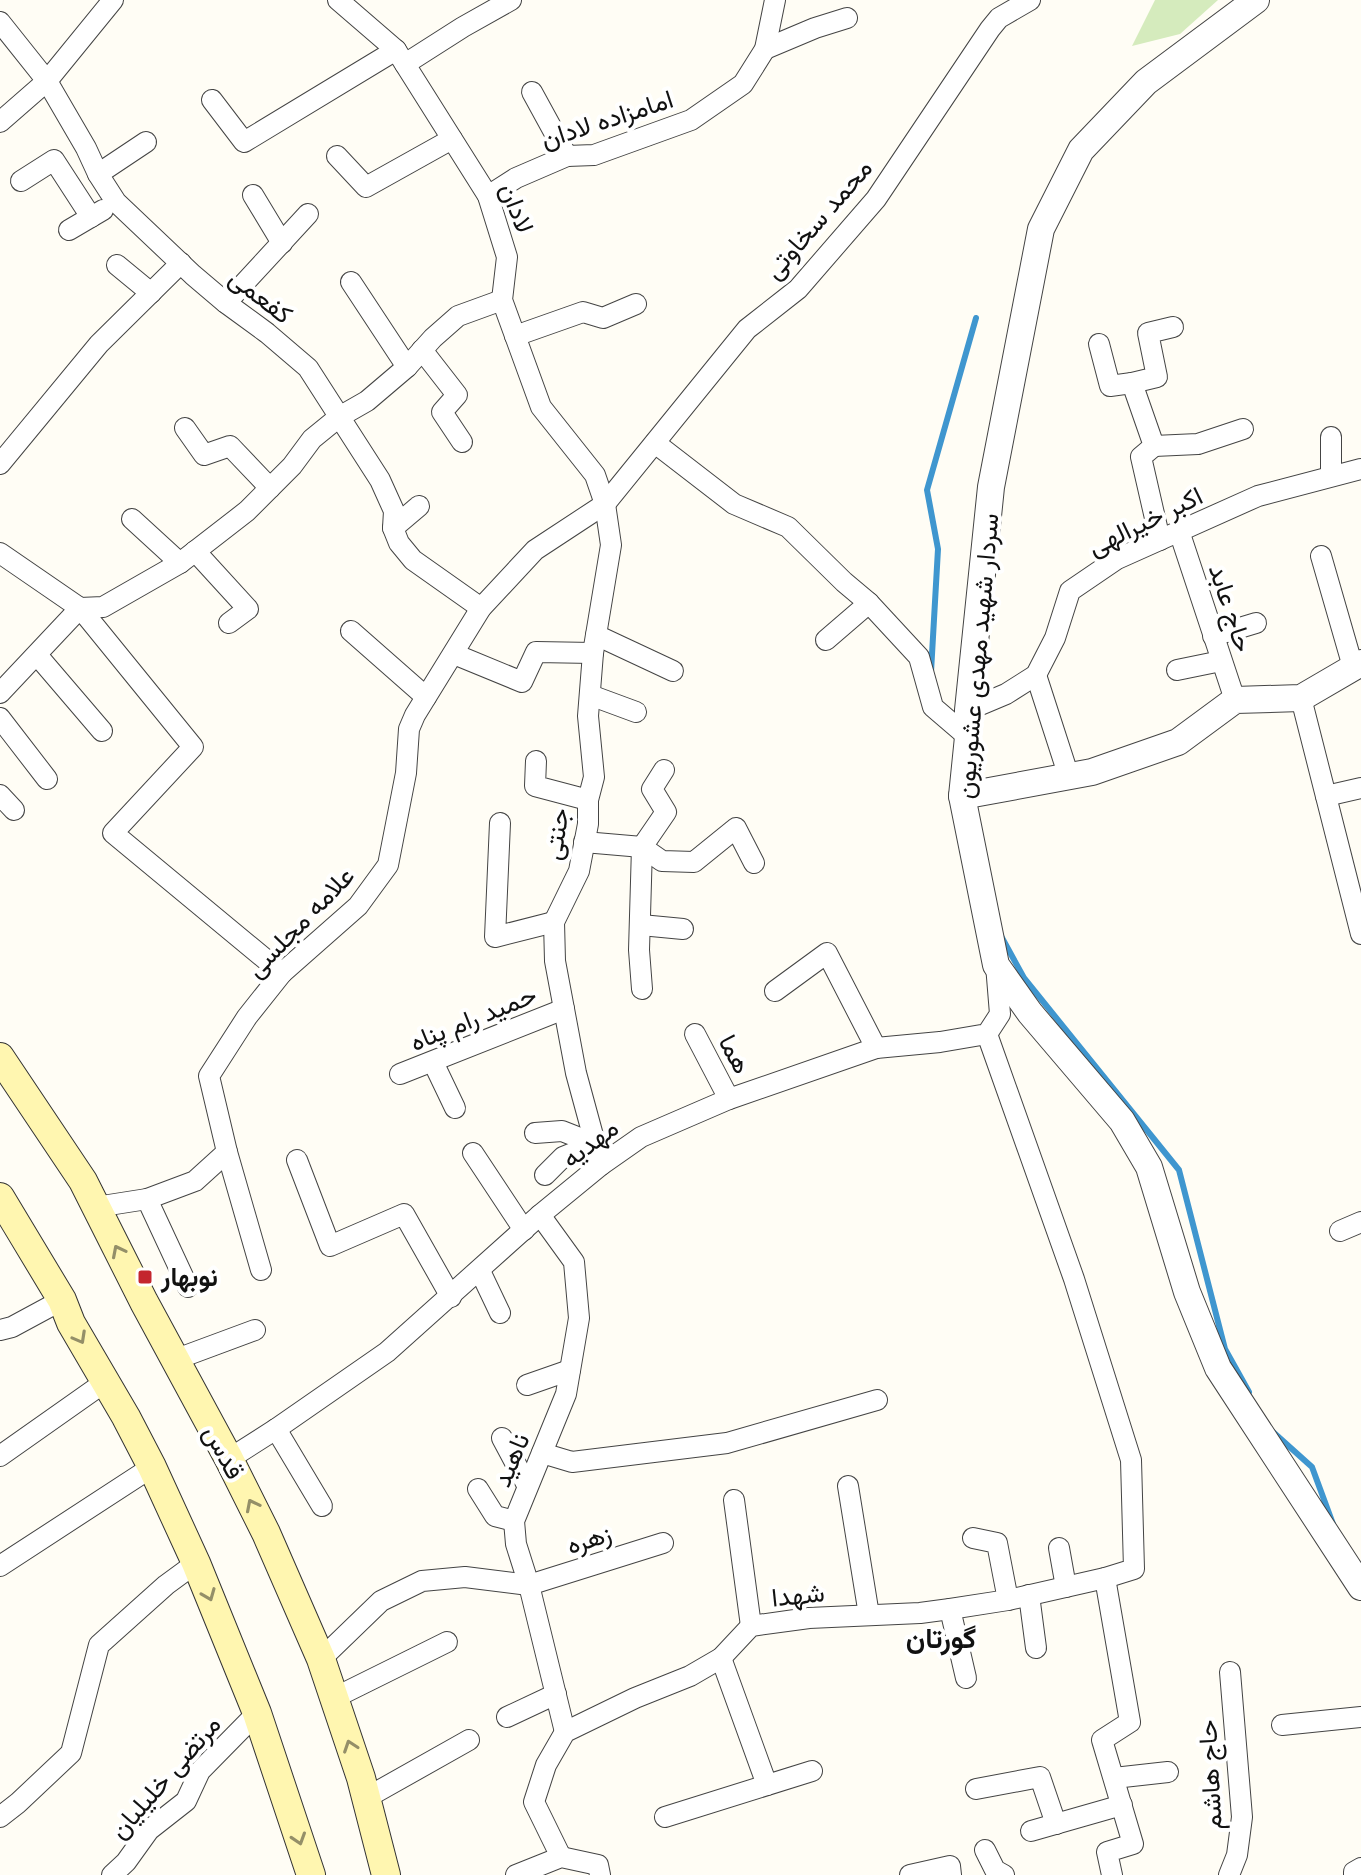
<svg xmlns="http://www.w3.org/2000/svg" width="1361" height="1875" font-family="Lora,Vazirmatn,serif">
  <rect width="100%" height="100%" fill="#fffdf5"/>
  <polygon fill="#d5ebbd" points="1155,0 1218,0 1180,34 1132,46"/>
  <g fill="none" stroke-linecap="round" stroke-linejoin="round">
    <g stroke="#3f96cf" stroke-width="6">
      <polyline points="931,672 938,549 927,490 976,318"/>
      <polyline points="1001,936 1024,978 1179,1170 1225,1349 1249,1392"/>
      <polyline points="1273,1432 1312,1467 1333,1524"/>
    </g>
    <g stroke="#444" stroke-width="22">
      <g id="minor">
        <polyline points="338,0 396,50 488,196 507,257 502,300 541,407 595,475 605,504 611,545 593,653 588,716 594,777 588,800 588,824 579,871 554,922 555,961 576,1073 601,1165"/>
        <polyline points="0,22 47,81 86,148 98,174 116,202 193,275 226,303 267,333 308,368 380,480 394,511 393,528 399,543 413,560 481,608"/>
        <polyline points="765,49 815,28 847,18"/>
        <polyline points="405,64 463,27 511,0"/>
        <polyline points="532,92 567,156"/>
        <polyline points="212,100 244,142 396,50"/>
        <polyline points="0,122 47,81 113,0"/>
        <polyline points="337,156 366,187 452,139"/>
        <polyline points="98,174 146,142"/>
        <polyline points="21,181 54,160 91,217"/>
        <polyline points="253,195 282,243"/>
        <polyline points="488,196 516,178 567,156 594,155 691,120 743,84 765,49 775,0"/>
        <polyline points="69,230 103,210"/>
        <polyline points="117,265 151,293"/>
        <polyline points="351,282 407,367"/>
        <polyline points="226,303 308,214"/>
        <polyline points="515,336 583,312 603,318 636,304"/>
        <polyline points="1099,344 1110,386 1132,383 1157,377 1148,333 1173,327"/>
        <polyline points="422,350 457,395 442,412 462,442"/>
        <polyline points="1132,383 1154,446 1141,457 1160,540"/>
        <polyline points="185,428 204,455 230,446 270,488"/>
        <polyline points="655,443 734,504 788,527 844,582 869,603 919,657 933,707 968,737"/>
        <polyline points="1154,446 1198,444 1243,429"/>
        <polyline points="0,464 99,344 181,263"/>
        <polyline points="1331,476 1331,437"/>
        <polyline points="132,519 180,563"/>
        <polyline points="393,528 419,506"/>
        <polyline points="1179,531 1235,700"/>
        <polyline points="195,551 248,609 229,623"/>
        <polyline points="0,553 80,608 103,607 180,563 247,511 292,466 312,439 339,417 367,401 407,367 433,338 458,316 502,300"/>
        <polyline points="1321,556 1353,667"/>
        <polyline points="351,631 426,697"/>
        <polyline points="596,635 673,671"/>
        <polyline points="1213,636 1256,623"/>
        <polyline points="826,640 869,603"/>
        <polyline points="454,654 522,682 536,652 593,653"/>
        <polyline points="37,655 102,731"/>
        <polyline points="1177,670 1221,661"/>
        <polyline points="1036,675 1069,777"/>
        <polyline points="0,693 80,608 193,747 113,833 282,973"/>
        <polyline points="590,695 636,712"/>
        <polyline points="1301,698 1361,934"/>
        <polyline points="968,710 1006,694 1036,675 1055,638 1070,591 1117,559 1258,496 1361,469"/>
        <polyline points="0,718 47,779"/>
        <polyline points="536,761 535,786 588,800"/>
        <polyline points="0,795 14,810"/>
        <polyline points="1326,796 1361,788"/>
        <polyline points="500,823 495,937 554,922"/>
        <polyline points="584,842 642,847 662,861 694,862 736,828 754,863"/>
        <polyline points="641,925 683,929"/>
        <polyline points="642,989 639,950 642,847 666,812 652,789 664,770"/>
        <polyline points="775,991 827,953 876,1048"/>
        <polyline points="695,1034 729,1099"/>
        <polyline points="433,1062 455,1108"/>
        <polyline points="400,1074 564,1009"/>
        <polyline points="535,1133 562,1131 595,1144"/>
        <polyline points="227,1152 261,1270"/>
        <polyline points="473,1153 524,1230"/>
        <polyline points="297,1160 330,1246 404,1214 451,1297"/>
        <polyline points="545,1175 563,1157 595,1144"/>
        <polyline points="147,1199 188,1287"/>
        <polyline points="96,1207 147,1199 195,1181 227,1152 209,1076 247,1017 282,973 358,906 388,865 406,773 409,729 415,715 481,608 535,550 605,504 747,329 798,289 876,199 990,29 999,18 1030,0"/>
        <polyline points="540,1215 574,1262 579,1318 566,1394 514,1521 516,1544 529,1585 565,1732"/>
        <polyline points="1340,1231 1361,1222"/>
        <polyline points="480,1271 500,1313"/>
        <polyline points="0,1330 12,1327 62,1300"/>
        <polyline points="174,1360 255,1330"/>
        <polyline points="527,1385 570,1370"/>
        <polyline points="276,1429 322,1506"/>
        <polyline points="502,1438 527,1485"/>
        <polyline points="542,1453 572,1462 727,1443 877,1400"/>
        <polyline points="0,1456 105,1382"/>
        <polyline points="229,1459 276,1429 387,1352 540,1215 601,1165 641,1137 729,1099 876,1048 940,1042 987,1034 1000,1014 996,965"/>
        <polyline points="848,1486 869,1615"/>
        <polyline points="478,1489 495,1516 514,1521"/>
        <polyline points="734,1500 751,1626"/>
        <polyline points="973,1538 997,1543 1008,1600"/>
        <polyline points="1059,1548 1066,1587"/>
        <polyline points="0,1566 152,1467"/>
        <polyline points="1105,1578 1130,1722 1102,1740 1133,1844 1107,1852 1112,1875"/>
        <polyline points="1029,1595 1036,1648"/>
        <polyline points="950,1609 966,1678"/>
        <polyline points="721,1658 767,1785"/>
        <polyline points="321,1659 381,1601 422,1581 465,1577 529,1585 663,1543"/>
        <polyline points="334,1698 447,1642"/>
        <polyline points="507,1717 556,1694"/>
        <polyline points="1282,1725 1361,1717"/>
        <polyline points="1114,1778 1168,1772"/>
        <polyline points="976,1789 1040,1777 1056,1824"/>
        <polyline points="366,1798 469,1740"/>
        <polyline points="0,1817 18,1803 71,1753 99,1645 166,1585 196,1563"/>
        <polyline points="665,1817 812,1771"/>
        <polyline points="1031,1831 1122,1805"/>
        <polyline points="985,1850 995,1870 1004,1875"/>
        <polyline points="561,1857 534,1802 546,1765 565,1732 635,1698 690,1676 721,1658 751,1626 809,1618 920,1613 950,1609 1008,1600 1105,1578 1134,1569 1131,1460 1074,1279 987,1034"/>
        <polyline points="112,1875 126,1862 149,1830 186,1801 200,1771 257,1713"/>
        <polyline points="516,1875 561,1857 598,1865 600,1875"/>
        <polyline points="910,1875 950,1866 951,1875"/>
        <polyline points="1229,1875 1237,1855 1242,1817 1230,1672"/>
        <polyline points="1354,1875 1354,1872 1361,1868"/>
      </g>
    </g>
    <g stroke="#444" stroke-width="28">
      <g id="tertiary">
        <polyline points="1256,0 1146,82 1081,150 1041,229 991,487 968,710 968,737 962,796 996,965 1030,1013 1122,1121 1149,1167 1187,1292 1218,1368 1361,1587"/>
        <polyline points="962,796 1092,772 1178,742 1235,700 1301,698 1361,663"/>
      </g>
    </g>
    <g stroke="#333" stroke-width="30">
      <g id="secondary">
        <polyline points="0,1057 83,1181 144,1302 229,1459 266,1533 321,1659 361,1778 386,1875"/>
        <polyline points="0,1197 62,1300 71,1323 126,1417 152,1467 196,1563 257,1713 311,1875"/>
      </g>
    </g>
    <use href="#minor" stroke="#fff" stroke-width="20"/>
    <use href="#tertiary" stroke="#fff" stroke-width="26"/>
    <use href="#secondary" stroke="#fff6b0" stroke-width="28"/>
  </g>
  <defs><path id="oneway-chevron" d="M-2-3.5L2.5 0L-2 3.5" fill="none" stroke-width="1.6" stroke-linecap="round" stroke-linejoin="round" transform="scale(2)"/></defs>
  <g stroke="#948f68">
    <use href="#oneway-chevron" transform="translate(118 1251) rotate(-117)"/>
    <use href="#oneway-chevron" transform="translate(80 1338) rotate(61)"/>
    <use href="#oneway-chevron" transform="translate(252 1505) rotate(-117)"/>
    <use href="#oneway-chevron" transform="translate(209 1595) rotate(68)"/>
    <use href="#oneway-chevron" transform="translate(350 1746) rotate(-109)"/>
    <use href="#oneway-chevron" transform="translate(299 1839) rotate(72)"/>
  </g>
  <rect fill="#c4262e" stroke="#fff" stroke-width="3" x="137" y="1269" width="16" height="16" rx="4"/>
  <g text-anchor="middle" stroke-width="8" stroke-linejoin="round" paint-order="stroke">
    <g font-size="26" fill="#111" stroke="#fff">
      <text transform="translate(607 119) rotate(-18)" y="9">امامزاده لادان</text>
      <text transform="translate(517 208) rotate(69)" y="9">لادان</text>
      <text transform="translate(818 219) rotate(-49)" y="9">محمد سخاوتی</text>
      <text transform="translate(261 296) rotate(38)" y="9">کفعمی</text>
      <text transform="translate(1145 521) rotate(-26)" y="9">اکبر خیرالهی</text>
      <text transform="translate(1231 608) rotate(72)" y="9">حاج عابد</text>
      <text transform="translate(977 656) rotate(-85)" y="9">سردار شهید مهدی عشوریون</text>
      <text transform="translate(556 834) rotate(-81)" y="9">جنتی</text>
      <text transform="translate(300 922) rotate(-46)" y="9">علامه مجلسی</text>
      <text transform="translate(473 1018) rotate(-22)" y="9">حمید رام پناه</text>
      <text transform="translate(735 1054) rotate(62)" y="9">هما</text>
      <text transform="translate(590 1143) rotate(-37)" y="9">مهدیه</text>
      <text transform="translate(224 1452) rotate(62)" y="9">قدس</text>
      <text transform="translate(511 1460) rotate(-67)" y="9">ناهید</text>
      <text transform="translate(589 1539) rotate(-17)" y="9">زهره</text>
      <text transform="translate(798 1595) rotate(-6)" y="9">شهدا</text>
      <text transform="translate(1210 1775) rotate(-93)" y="9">حاج هاشم</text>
      <text transform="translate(165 1777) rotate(-49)" y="9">مرتضی خلیلیان</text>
    </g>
    <g font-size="26" font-weight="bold" fill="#111" stroke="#fff" text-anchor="start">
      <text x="161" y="1286">نوبهار</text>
    </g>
    <g font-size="28" font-weight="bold" fill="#111" stroke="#fff">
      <text x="941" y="1648">گورتان</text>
    </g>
  </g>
</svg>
